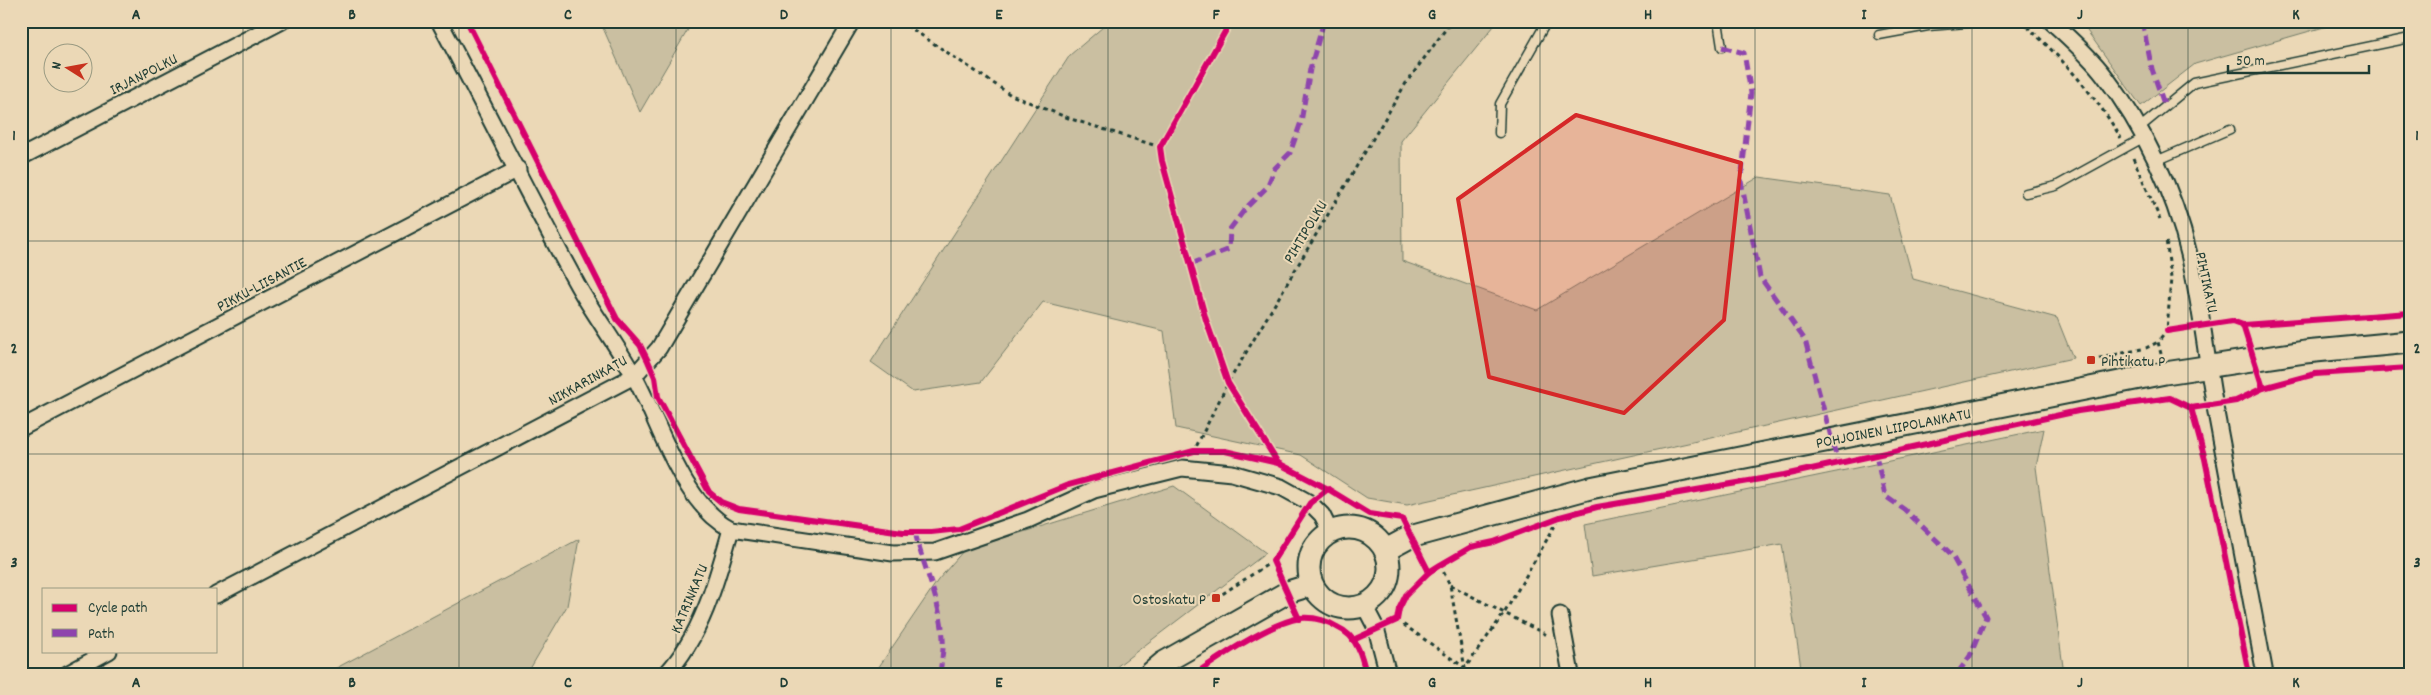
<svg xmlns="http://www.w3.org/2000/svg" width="2431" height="695" font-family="Dekko,sans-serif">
  <rect width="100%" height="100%" fill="#ebd8b6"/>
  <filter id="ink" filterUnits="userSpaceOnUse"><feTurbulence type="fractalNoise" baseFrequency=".02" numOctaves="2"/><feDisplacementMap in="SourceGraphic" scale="10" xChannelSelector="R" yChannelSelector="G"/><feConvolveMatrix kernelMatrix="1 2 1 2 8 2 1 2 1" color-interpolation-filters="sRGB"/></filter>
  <g filter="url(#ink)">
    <g fill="#cabfa1" stroke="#747e6a">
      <polygon points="600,21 693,21 640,112"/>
      <polygon points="1110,21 1498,21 1401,141 1402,261 1537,310 1759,177 1890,195 1913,279 2057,318 2073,358 1407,505 1367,498 1301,455 1176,428 1164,331 1043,302 981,382 913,392 871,362 1070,55"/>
      <polygon points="2080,21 2345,21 2195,64 2141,106"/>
      <polygon points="2044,429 2036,467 2064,674 1802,674 1782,544 1592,576 1585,524"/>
      <polygon points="1174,486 1266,553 1107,674 874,674 938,580 964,550"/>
      <polygon points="579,539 567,606 527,674 325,674"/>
    </g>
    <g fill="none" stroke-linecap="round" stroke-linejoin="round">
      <g stroke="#1f3d34" stroke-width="11">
        <g id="lane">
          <polyline points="1718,21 1722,47"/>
          <polyline points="1879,35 1928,26 1992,21"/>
          <polyline points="2138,129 2194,83 2410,38"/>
          <polyline points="1499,133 1500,104 1547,21"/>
          <polyline points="2156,161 2230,129"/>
          <polyline points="2026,193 2056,186 2143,138"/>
        </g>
      </g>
      <g stroke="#1f3d34" stroke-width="19">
        <g id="street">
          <path d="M 439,21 C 486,109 530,199 578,286 C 595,316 617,345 634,376 C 661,424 680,502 731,529 L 893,553 L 935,552 L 1028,520 L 1094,490 L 1182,468 L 1232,473 L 1281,487 L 1310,503 L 1322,515 L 1330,531"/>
          <path d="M 2051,21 C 2069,38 2089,55 2104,75 C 2144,127 2174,191 2189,254 C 2201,305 2206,356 2215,407 C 2231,496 2248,585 2265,674"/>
          <polyline points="21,157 282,21"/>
          <polyline points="21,428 518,169"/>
          <polyline points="216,595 634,376 659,348 852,21"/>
          <polyline points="1364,605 1376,628 1388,674"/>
          <polyline points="1560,615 1571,674"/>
          <polyline points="67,674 109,651"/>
          <path d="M 666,674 C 702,636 717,579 731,529"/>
        </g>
      </g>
      <g stroke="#1f3d34" stroke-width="25">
        <g id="secondary">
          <circle cx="1349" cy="568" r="40"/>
          <polyline points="1386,550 1410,537 1590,488 2165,373 2305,352 2410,342"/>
          <polyline points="1150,674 1163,663 1288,592 1311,585"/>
        </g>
      </g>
      <g stroke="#1f3d34" stroke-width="3" stroke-dasharray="4 4" stroke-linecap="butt">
        <polyline points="900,21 1011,95 1071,119 1160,147"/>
        <path d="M 2021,21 C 2060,56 2094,93 2121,138"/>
        <polyline points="2133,158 2160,219"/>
        <polyline points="2161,354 2158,342 2167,331 2171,278 2166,239"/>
        <polyline points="2091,360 2146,348 2158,342"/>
        <polyline points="1193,453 1228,383 1406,83 1448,26 1463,21"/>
        <polyline points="1440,565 1450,585 1466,674"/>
        <polyline points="1450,585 1547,635"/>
        <polyline points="1216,598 1273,561"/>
        <polyline points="1397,620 1465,668 1505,612 1560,517"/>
      </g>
      <use href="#lane" stroke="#ebd8b6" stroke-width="8"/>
      <use href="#street" stroke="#ebd8b6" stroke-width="15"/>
      <use href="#secondary" stroke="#ebd8b6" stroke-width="21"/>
      <g stroke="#8e44ad" stroke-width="5" stroke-dasharray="10 5" stroke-linecap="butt">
        <polyline points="2142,21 2152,69 2165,107"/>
        <polyline points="1722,47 1744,53 1751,93 1741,181 1760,277 1805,340 1838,463"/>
        <polyline points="1191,264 1229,249 1230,229 1245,209 1267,187 1275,168 1290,153 1301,122 1310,69 1324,21"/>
        <polyline points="1876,455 1885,496 1905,510 1951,554 1986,617 1970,656 1957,674"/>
        <path d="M 915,532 C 923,567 941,602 943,638 C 944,650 941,663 940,674"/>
      </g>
      <g stroke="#ebd8b6" stroke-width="9">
        <g id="cycleway">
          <polyline points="467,21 617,319 640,345 648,361 655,377 658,397 709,492 721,502 739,509 903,532 931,532 959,529 1068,485 1194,451 1225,451 1278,463 1328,489 1369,514 1402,519 1429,572"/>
          <polyline points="1231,21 1160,147 1162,161 1206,320 1228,383 1278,463"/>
          <polyline points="2243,325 2263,388"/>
          <polyline points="2167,331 2232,321 2243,325 2410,313"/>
          <polyline points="2191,408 2236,401 2263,388 2315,374 2410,368"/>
          <polyline points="1299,619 1273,561 1310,503 1328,489"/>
          <polyline points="1353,640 1397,620 1399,609 1406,595 1429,572 1440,565 1471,547 1494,542 1560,517 1597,507 1784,475 2078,411 2170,398 2191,408 2205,459 2249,674"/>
          <path d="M 1195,674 C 1221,656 1270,623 1300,618 C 1313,617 1326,620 1337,627 C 1346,631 1354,639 1358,648 C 1362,656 1364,665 1366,674"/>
        </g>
      </g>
      <use href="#cycleway" stroke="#d6006c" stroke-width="6"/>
    </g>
  </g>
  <path fill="#d62828" fill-opacity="0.2" stroke="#d62828" stroke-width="4" stroke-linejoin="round" d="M 1576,115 L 1741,163 L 1724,320 L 1624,413 L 1489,377 L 1458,199 Z"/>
  <path fill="none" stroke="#1f3d34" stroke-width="1" stroke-opacity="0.55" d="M 243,21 L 243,674M 459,21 L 459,674M 676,21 L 676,674M 891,21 L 891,674M 1108,21 L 1108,674M 1324,21 L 1324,674M 1540,21 L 1540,674M 1755,21 L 1755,674M 1972,21 L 1972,674M 2188,21 L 2188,674M 21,241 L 2410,241M 21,454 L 2410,454"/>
  <g fill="#c8321e" stroke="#ebd8b6" stroke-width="2">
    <rect x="2086" y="355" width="10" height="10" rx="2.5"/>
    <rect x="1211" y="593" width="10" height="10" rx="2.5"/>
  </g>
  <g text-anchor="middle" stroke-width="4" stroke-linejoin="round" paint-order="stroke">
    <g font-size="16" fill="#1f3d34" stroke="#ebd8b6">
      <text transform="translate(143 73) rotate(-27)" y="6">IRJANPOLKU</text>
      <text transform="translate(1304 231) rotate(-59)" y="6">PIHTIPOLKU</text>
      <text transform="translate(2208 282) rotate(78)" y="6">PIHTIKATU</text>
      <text transform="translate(261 283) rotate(-28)" y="6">PIKKU-LIISANTIE</text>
      <text transform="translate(587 379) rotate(-29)" y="6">NIKKARINKATU</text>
      <text transform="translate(1893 427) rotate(-11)" y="6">POHJOINEN LIIPOLANKATU</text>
      <text transform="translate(688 598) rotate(-67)" y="6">KATRINKATU</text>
    </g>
    <g font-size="16" fill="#1f3d34" stroke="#ebd8b6" text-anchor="start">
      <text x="2101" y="366">Pihtikatu P</text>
      <text x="1206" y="604" text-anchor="end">Ostoskatu P</text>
    </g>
  </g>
  <rect width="2431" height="695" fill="none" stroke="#ebd8b6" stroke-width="55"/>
  <rect x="42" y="588" width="175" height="65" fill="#ebd8b6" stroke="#999a82"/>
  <rect x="52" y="604" width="25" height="8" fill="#d6006c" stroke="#999a82"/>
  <text x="88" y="612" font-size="15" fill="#1f3d34">Cycle path</text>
  <rect x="52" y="629" width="25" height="8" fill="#8e44ad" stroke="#999a82"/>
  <text x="88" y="638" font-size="15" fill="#1f3d34">Path</text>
  <g transform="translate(68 68) rotate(281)"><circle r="24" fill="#ebd8b6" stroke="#999a82"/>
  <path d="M0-4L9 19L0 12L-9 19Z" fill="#c8321e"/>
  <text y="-8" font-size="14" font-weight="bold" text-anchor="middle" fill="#1f3d34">N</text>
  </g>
  <path d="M2228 65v8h141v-8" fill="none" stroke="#1f3d34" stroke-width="2.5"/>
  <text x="2236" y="65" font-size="15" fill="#1f3d34" stroke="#ebd8b6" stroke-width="4" paint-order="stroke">50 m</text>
  <rect x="28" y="28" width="2376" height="640" fill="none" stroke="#1f3d34" stroke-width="2"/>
  <g font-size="16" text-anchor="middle" font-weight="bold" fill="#1f3d34">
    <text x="136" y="19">A</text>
    <text x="352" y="19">B</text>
    <text x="568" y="19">C</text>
    <text x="784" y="19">D</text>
    <text x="999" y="19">E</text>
    <text x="1216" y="19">F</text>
    <text x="1432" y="19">G</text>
    <text x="1648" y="19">H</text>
    <text x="1864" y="19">I</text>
    <text x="2080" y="19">J</text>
    <text x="2296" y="19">K</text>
    <text x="14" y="140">1</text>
    <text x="2417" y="140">1</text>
    <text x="14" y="353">2</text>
    <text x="2417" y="353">2</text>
    <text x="14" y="567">3</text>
    <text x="2417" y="567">3</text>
    <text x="136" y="687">A</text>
    <text x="352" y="687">B</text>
    <text x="568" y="687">C</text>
    <text x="784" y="687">D</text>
    <text x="999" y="687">E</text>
    <text x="1216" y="687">F</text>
    <text x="1432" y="687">G</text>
    <text x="1648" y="687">H</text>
    <text x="1864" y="687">I</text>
    <text x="2080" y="687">J</text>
    <text x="2296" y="687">K</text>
  </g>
</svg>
